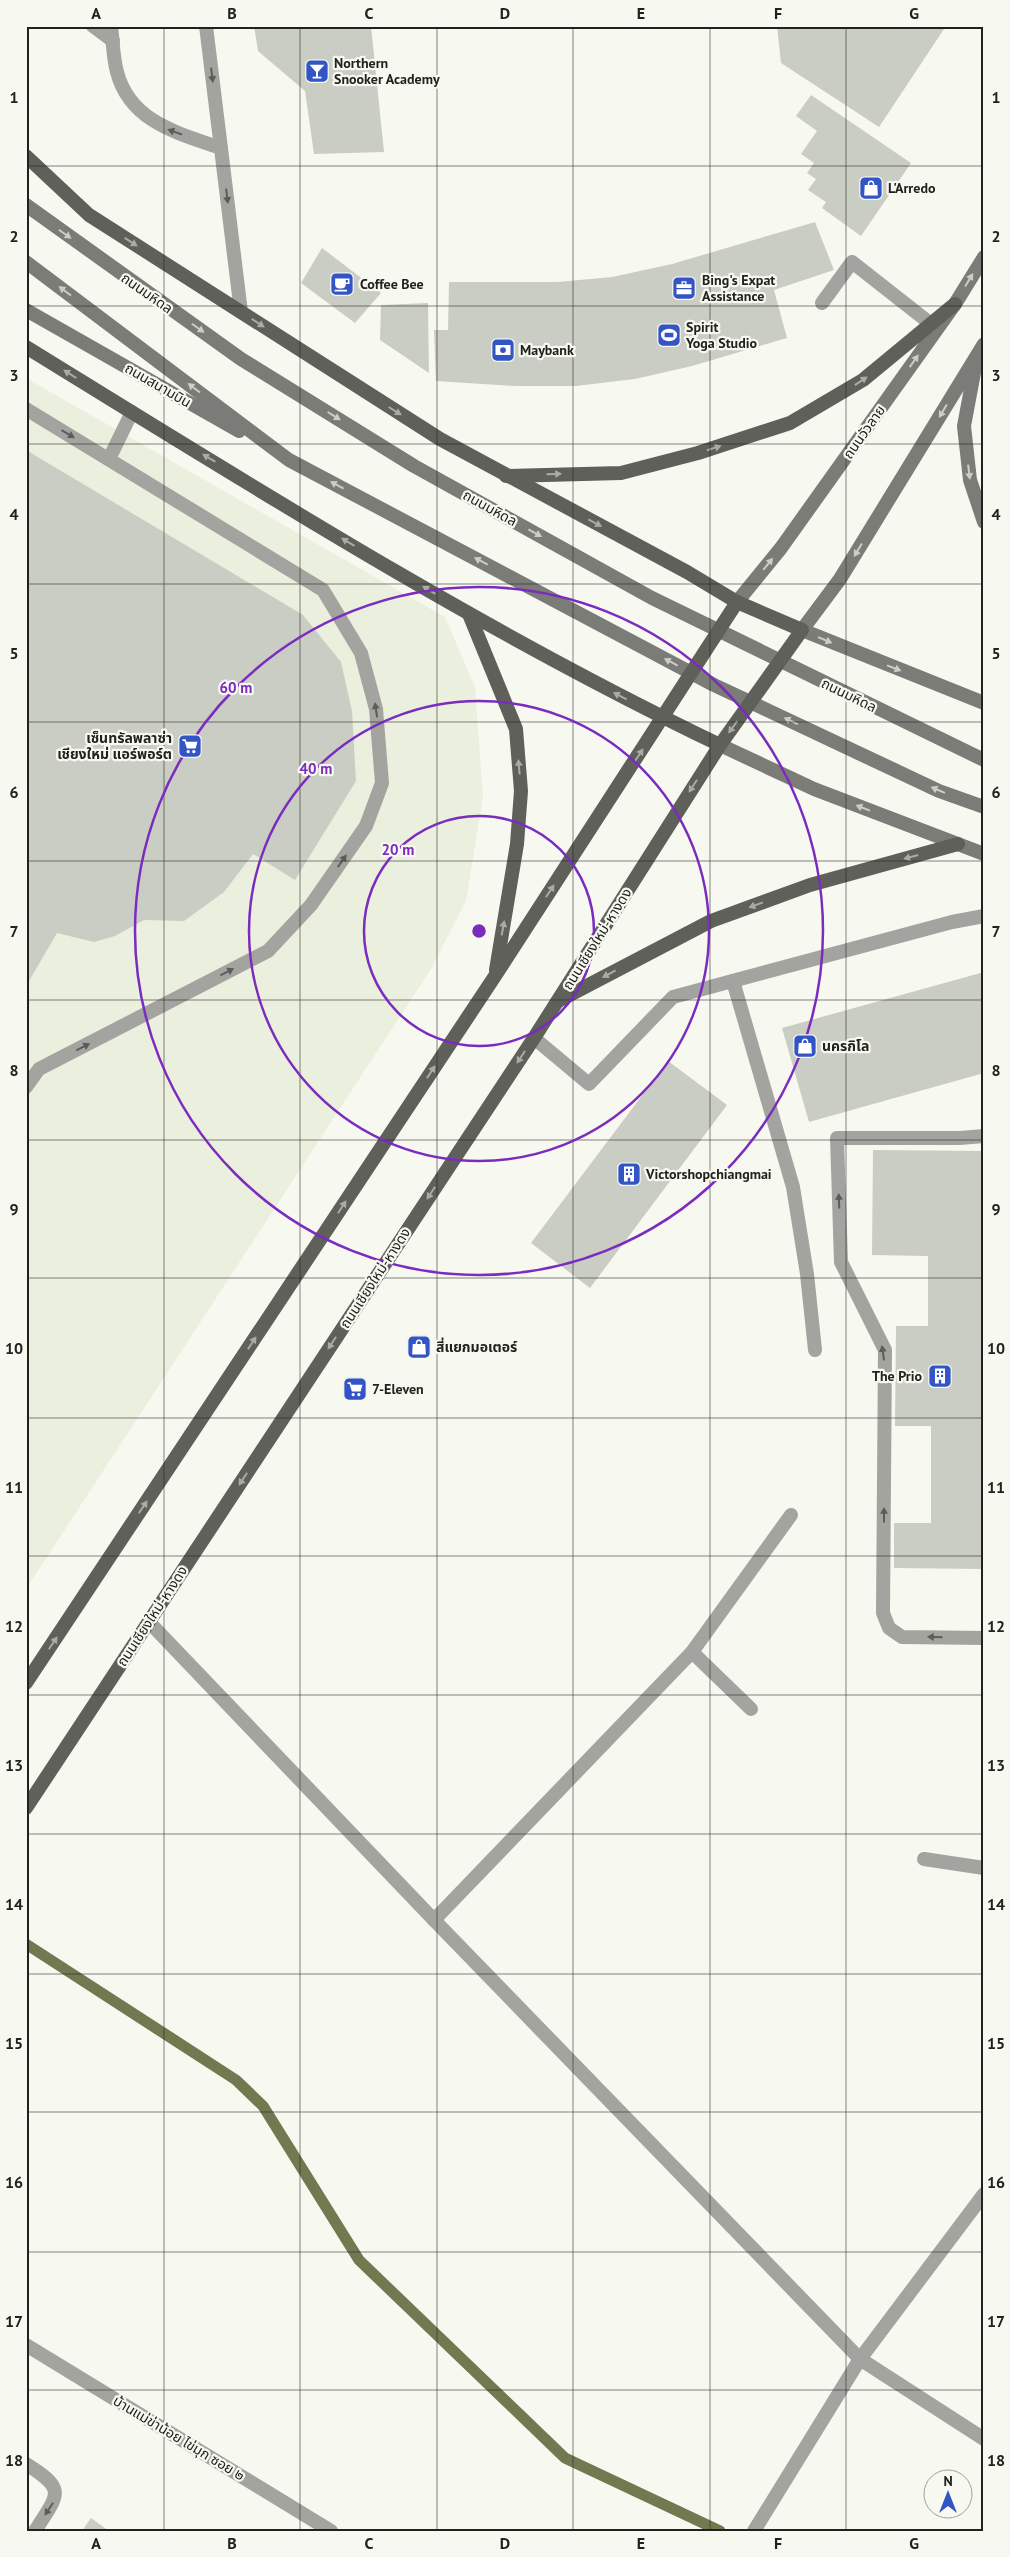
<svg xmlns="http://www.w3.org/2000/svg" width="1010" height="2557" font-family="'PT Sans','Noto Sans Thai',sans-serif">
  <rect width="100%" height="100%" fill="#f7f9f0"/>
  <polygon fill="#ebefde" points="26,378 445,617 475,687 483,797 466,901 431,969 26,1589"/>
  <g fill="none" stroke-linecap="round" stroke-linejoin="round">
    <polyline stroke="#727950" stroke-width="11" points="26,1944 236,2080 263,2106 359,2260 565,2458 720,2531"/>
  </g>
  <g fill="#cacdc3">
    <polygon points="254,26 371,26 384,152 314,154 305,91 258,51"/>
    <polygon points="777,26 946,26 879,127 781,63"/>
    <polygon points="811,95 911,163 861,236 822,208 826,202 808,190 816,179 807,173 814,163 801,154 817,131 796,116"/>
    <polygon points="815,222 834,270 774,290 787,338 692,366 635,379 576,386 514,386 436,381 434,330 448,330 449,282 558,282 612,277 672,264"/>
    <polygon points="322,248 381,293 355,323 301,283"/>
    <polygon points="428,303 429,373 380,340 381,305"/>
    <polygon points="26,450 303,615 341,662 352,711 356,781 295,880 253,854 224,892 184,921 144,920 115,936 94,942 57,933 26,986"/>
    <polygon points="984,972 984,1073 809,1122 782,1028"/>
    <polygon points="668,1061 727,1105 590,1288 531,1243"/>
    <polygon points="873,1150 984,1151 984,1569 894,1568 894,1523 931,1523 931,1426 895,1426 896,1326 928,1326 928,1256 872,1255"/>
    <polygon points="91,2518 109,2531 82,2531"/>
  </g>
  <g fill="none" stroke-linecap="round" stroke-linejoin="round">
    <g stroke="#a3a4a0" stroke-width="14">
      <polyline points="93,26 113,41"/>
      <path d="M 111,26 C 113,41 113,58 117,72 C 130,122 178,133 221,148"/>
      <polyline points="206,26 241,312"/>
      <polyline points="822,303 852,262 931,324"/>
      <polyline points="26,409 323,590 361,653 376,709 382,783 366,826 311,905 268,951 39,1069 26,1087"/>
      <polyline points="109,459 132,412"/>
      <polyline points="733,981 793,1187 807,1274 815,1350"/>
      <polyline points="534,1038 589,1084 673,997 952,922 984,916"/>
      <path d="M 26,2464 C 68,2490 58,2494 35,2531"/>
    </g>
    <g stroke="#a3a4a0" stroke-width="14">
      <polyline points="984,1136 960,1138 837,1138 841,1262 885,1350 883,1613 889,1628 902,1637 984,1638"/>
      <polyline points="149,1622 434,1920 860,2359 984,2439"/>
      <polyline points="692,1652 751,1709"/>
      <polyline points="924,1859 984,1868"/>
      <polyline points="434,1920 692,1652 791,1515"/>
      <polyline points="26,2345 331,2531"/>
      <polyline points="754,2531 860,2359 984,2194"/>
    </g>
    <g stroke="#7b7c77" stroke-width="14">
      <polyline points="26,205 241,359 414,466 652,598 984,760"/>
      <polyline points="26,262 289,460 714,685 939,791 984,807"/>
      <polyline points="26,310 239,431"/>
      <polyline points="984,344 840,579 802,630 984,703"/>
      <polyline points="976,362 964,426 970,480 984,522"/>
      <polyline points="737,602 781,548 955,304 984,257"/>
      <polyline points="720,745 814,789 984,854"/>
    </g>
    <g stroke="#5e6059" stroke-width="14">
      <polyline points="26,156 89,215 440,439 687,572 737,602 802,630 720,745 534,1038 26,1808"/>
      <path d="M 26,347 C 253,487 480,630 720,745"/>
      <polyline points="506,476 621,473 698,453 790,423 863,380 955,304"/>
      <polyline points="469,614 516,729 521,791 517,844 496,970"/>
      <polyline points="558,1001 711,921 810,885 958,844"/>
      <polyline points="26,1683 495,976 737,602"/>
    </g>
  </g>
  <defs><path id="oneway-solid" d="M-6-.8H1V-3.2L6.5 0L1 3.2V.8H-6Z" transform="scale(1.25)"/></defs>
  <g fill="#5c5c58">
    <use href="#oneway-solid" transform="translate(212 75) rotate(83)"/>
    <use href="#oneway-solid" transform="translate(175 132) rotate(-161)"/>
    <use href="#oneway-solid" transform="translate(227 196) rotate(83)"/>
    <use href="#oneway-solid" transform="translate(68 434) rotate(31)"/>
    <use href="#oneway-solid" transform="translate(376 710) rotate(-99)"/>
    <use href="#oneway-solid" transform="translate(342 861) rotate(-55)"/>
    <use href="#oneway-solid" transform="translate(227 972) rotate(-27)"/>
    <use href="#oneway-solid" transform="translate(83 1047) rotate(-27)"/>
    <use href="#oneway-solid" transform="translate(839 1201) rotate(-92)"/>
    <use href="#oneway-solid" transform="translate(883 1353) rotate(-98)"/>
    <use href="#oneway-solid" transform="translate(884 1515) rotate(-90)"/>
    <use href="#oneway-solid" transform="translate(935 1637) rotate(-179)"/>
    <use href="#oneway-solid" transform="translate(49 2509) rotate(123)"/>
  </g>
  <g fill="#cccdc6">
    <use href="#oneway-solid" transform="translate(65 234) rotate(35)"/>
    <use href="#oneway-solid" transform="translate(969 280) rotate(-59)"/>
    <use href="#oneway-solid" transform="translate(65 291) rotate(-143)"/>
    <use href="#oneway-solid" transform="translate(198 328) rotate(35)"/>
    <use href="#oneway-solid" transform="translate(914 361) rotate(-55)"/>
    <use href="#oneway-solid" transform="translate(194 388) rotate(-143)"/>
    <use href="#oneway-solid" transform="translate(943 411) rotate(121)"/>
    <use href="#oneway-solid" transform="translate(334 416) rotate(32)"/>
    <use href="#oneway-solid" transform="translate(969 472) rotate(83)"/>
    <use href="#oneway-solid" transform="translate(337 485) rotate(-152)"/>
    <use href="#oneway-solid" transform="translate(535 533) rotate(29)"/>
    <use href="#oneway-solid" transform="translate(858 550) rotate(121)"/>
    <use href="#oneway-solid" transform="translate(481 561) rotate(-152)"/>
    <use href="#oneway-solid" transform="translate(768 564) rotate(-51)"/>
    <use href="#oneway-solid" transform="translate(825 640) rotate(23)"/>
    <use href="#oneway-solid" transform="translate(671 662) rotate(-152)"/>
    <use href="#oneway-solid" transform="translate(894 668) rotate(21)"/>
    <use href="#oneway-solid" transform="translate(791 721) rotate(-155)"/>
    <use href="#oneway-solid" transform="translate(938 790) rotate(-157)"/>
    <use href="#oneway-solid" transform="translate(863 808) rotate(-159)"/>
  </g>
  <g fill="#aaaca4">
    <use href="#oneway-solid" transform="translate(131 242) rotate(33)"/>
    <use href="#oneway-solid" transform="translate(258 323) rotate(33)"/>
    <use href="#oneway-solid" transform="translate(70 374) rotate(-148)"/>
    <use href="#oneway-solid" transform="translate(861 381) rotate(-34)"/>
    <use href="#oneway-solid" transform="translate(395 411) rotate(32)"/>
    <use href="#oneway-solid" transform="translate(714 448) rotate(-18)"/>
    <use href="#oneway-solid" transform="translate(209 458) rotate(-149)"/>
    <use href="#oneway-solid" transform="translate(554 474) rotate(-2)"/>
    <use href="#oneway-solid" transform="translate(595 523) rotate(28)"/>
    <use href="#oneway-solid" transform="translate(348 542) rotate(-149)"/>
    <use href="#oneway-solid" transform="translate(429 590) rotate(-149)"/>
    <use href="#oneway-solid" transform="translate(620 696) rotate(-153)"/>
    <use href="#oneway-solid" transform="translate(733 727) rotate(126)"/>
    <use href="#oneway-solid" transform="translate(639 755) rotate(-57)"/>
    <use href="#oneway-solid" transform="translate(519 767) rotate(-95)"/>
    <use href="#oneway-solid" transform="translate(693 786) rotate(123)"/>
    <use href="#oneway-solid" transform="translate(911 857) rotate(165)"/>
    <use href="#oneway-solid" transform="translate(550 891) rotate(-57)"/>
    <use href="#oneway-solid" transform="translate(756 905) rotate(160)"/>
    <use href="#oneway-solid" transform="translate(503 928) rotate(-80)"/>
    <use href="#oneway-solid" transform="translate(609 974) rotate(152)"/>
    <use href="#oneway-solid" transform="translate(521 1057) rotate(123)"/>
    <use href="#oneway-solid" transform="translate(431 1072) rotate(-57)"/>
    <use href="#oneway-solid" transform="translate(431 1193) rotate(123)"/>
    <use href="#oneway-solid" transform="translate(342 1207) rotate(-57)"/>
    <use href="#oneway-solid" transform="translate(252 1343) rotate(-57)"/>
    <use href="#oneway-solid" transform="translate(332 1343) rotate(123)"/>
    <use href="#oneway-solid" transform="translate(243 1479) rotate(123)"/>
    <use href="#oneway-solid" transform="translate(143 1507) rotate(-56)"/>
    <use href="#oneway-solid" transform="translate(53 1643) rotate(-56)"/>
  </g>
  <path fill="none" stroke="#21211e" stroke-width="1" stroke-opacity="0.55" d="M 164,26 L 164,2531M 300,26 L 300,2531M 437,26 L 437,2531M 573,26 L 573,2531M 710,26 L 710,2531M 846,26 L 846,2531M 26,166 L 984,166M 26,306 L 984,306M 26,444 L 984,444M 26,584 L 984,584M 26,722 L 984,722M 26,861 L 984,861M 26,1000 L 984,1000M 26,1140 L 984,1140M 26,1278 L 984,1278M 26,1418 L 984,1418M 26,1556 L 984,1556M 26,1695 L 984,1695M 26,1834 L 984,1834M 26,1974 L 984,1974M 26,2112 L 984,2112M 26,2252 L 984,2252M 26,2390 L 984,2390"/>
  <g fill="none" stroke="#7b2cbf" stroke-width="2.5">
    <circle cx="479" cy="931" r="115"/>
    <circle cx="479" cy="931" r="230"/>
    <circle cx="479" cy="931" r="344"/>
  </g>
  <defs>
    <g id="bar-square" transform="scale(1.25)"><rect x="-9" y="-9" width="18" height="18" rx="4" fill="#3354c5" stroke="#f7f9f0"/><path d="M-6-5H6L.8 .8V4.5H3.5V6h-7V4.5H-.8V.8Z" fill="#fff"/></g>
    <g id="shop-square" transform="scale(1.25)"><rect x="-9" y="-9" width="18" height="18" rx="4" fill="#3354c5" stroke="#f7f9f0"/><path d="M-5-2.5h2.3a2.7 3.5 0 0 1 5.4 0H5L5.5 6h-11ZM-1.5-2.5h3a1.5 2.3 0 0 0-3 0Z" fill="#fff"/></g>
    <g id="cafe-square" transform="scale(1.25)"><rect x="-9" y="-9" width="18" height="18" rx="4" fill="#3354c5" stroke="#f7f9f0"/><path d="M-5.5-4.5H6V0H3Q3 3.5 0 3.5H-2.5Q-5.5 3.5-5.5 0ZM3-3.2v2h1.7v-2ZM-6 4.5H4V6H-6Z" fill="#fff"/></g>
    <g id="office-square" transform="scale(1.25)"><rect x="-9" y="-9" width="18" height="18" rx="4" fill="#3354c5" stroke="#f7f9f0"/><path d="M-6-3h4V-5.5h4V-3h4V5H-6ZM-1-4.5V-3h2v-1.5ZM-6 0V1H6V0Z" fill="#fff"/></g>
    <g id="stadium-square" transform="scale(1.25)"><rect x="-9" y="-9" width="18" height="18" rx="4" fill="#3354c5" stroke="#f7f9f0"/><path d="M0-5a6.5 5 0 1 0 0 10a6.5 5 0 1 0 0-10ZM-3.5-1.8h7v3.6h-7Z" fill="#fff"/></g>
    <g id="bank-square" transform="scale(1.25)"><rect x="-9" y="-9" width="18" height="18" rx="4" fill="#3354c5" stroke="#f7f9f0"/><path d="M-6-4H6V4H-6ZM0-2.3a2.3 2.3 0 1 0 0 4.6a2.3 2.3 0 1 0 0-4.6Z" fill="#fff"/></g>
    <g id="supermarket-square" transform="scale(1.25)"><rect x="-9" y="-9" width="18" height="18" rx="4" fill="#3354c5" stroke="#f7f9f0"/><path d="M-6-5.5h2.5l.6 2H6L4.5 2H-2.5L-4.4-4H-6ZM-1.5 3.2a1.3 1.3 0 1 0 .1 0ZM3 3.2a1.3 1.3 0 1 0 .1 0Z" fill="#fff"/></g>
    <g id="building-square" transform="scale(1.25)"><rect x="-9" y="-9" width="18" height="18" rx="4" fill="#3354c5" stroke="#f7f9f0"/><path d="M-4-6H4V6H1V3H-1V6H-4ZM-2.5-4.3h1.7v1.8h-1.7ZM.8-4.3h1.7v1.8H.8ZM-2.5-1h1.7V.8h-1.7ZM.8-1h1.7V.8H.8Z" fill="#fff"/></g>
  </defs>
  <g fill-rule="evenodd">
    <use href="#bar-square" x="317" y="71"/>
    <use href="#shop-square" x="871" y="188"/>
    <use href="#cafe-square" x="342" y="284"/>
    <use href="#office-square" x="684" y="288"/>
    <use href="#stadium-square" x="669" y="335"/>
    <use href="#bank-square" x="503" y="350"/>
    <use href="#supermarket-square" x="190" y="746"/>
    <use href="#shop-square" x="805" y="1046"/>
    <use href="#building-square" x="629" y="1174"/>
    <use href="#shop-square" x="419" y="1347"/>
    <use href="#building-square" x="940" y="1376"/>
    <use href="#supermarket-square" x="355" y="1389"/>
  </g>
  <g text-anchor="middle" stroke-width="4.5" stroke-linejoin="round" paint-order="stroke">
    <g font-size="14" font-weight="bold" fill="#21211e" stroke="#f7f9f0" text-anchor="start">
      <text x="334" y="68">Northern<tspan x="334" dy="16">Snooker Academy</tspan></text>
      <text x="888" y="193">L'Arredo</text>
      <text x="702" y="285">Bing's Expat<tspan x="702" dy="16">Assistance</tspan></text>
      <text x="360" y="289">Coffee Bee</text>
      <text x="686" y="332">Spirit<tspan x="686" dy="16">Yoga Studio</tspan></text>
      <text x="520" y="355">Maybank</text>
      <text x="172" y="743" text-anchor="end">เซ็นทรัลพลาซ่า<tspan x="172" dy="16">เชียงใหม่ แอร์พอร์ต</tspan></text>
      <text x="822" y="1051">นครกิโล</text>
      <text x="646" y="1179">Victorshopchiangmai</text>
      <text x="436" y="1352">สี่แยกมอเตอร์</text>
      <text x="922" y="1381" text-anchor="end">The Prio</text>
      <text x="372" y="1394">7-Eleven</text>
    </g>
    <g font-size="14" fill="#21211e" stroke="#f7f9f0">
      <text transform="translate(147 293) rotate(35)" y="5">ถนนมหิดล</text>
      <text transform="translate(158 385) rotate(30)" y="5">ถนนสนามบิน</text>
      <text transform="translate(864 432) rotate(-55)" y="5">ถนนวัวลาย</text>
      <text transform="translate(490 508) rotate(29)" y="5">ถนนมหิดล</text>
      <text transform="translate(849 695) rotate(26)" y="5">ถนนมหิดล</text>
      <text transform="translate(597 939) rotate(-58)" y="5">ถนนเชียงใหม่-หางดง</text>
      <text transform="translate(375 1278) rotate(-57)" y="5">ถนนเชียงใหม่-หางดง</text>
      <text transform="translate(152 1616) rotate(-57)" y="5">ถนนเชียงใหม่-หางดง</text>
      <text transform="translate(179 2438) rotate(31)" y="5">บ้านแม่ข่าน้อย ไข่มุก ซอย ๒</text>
    </g>
  </g>
  <circle cx="479" cy="931" r="8" fill="#7b2cbf" stroke="#f7f9f0" stroke-width="2.5"/>
  <g font-size="15" text-anchor="middle" font-weight="bold" fill="#7b2cbf" stroke="#f7f9f0" stroke-width="4.5" stroke-linejoin="round" paint-order="stroke">
    <text x="236" y="693">60 m</text>
    <text x="316" y="774">40 m</text>
    <text x="398" y="855">20 m</text>
  </g>
  <rect width="1010" height="2557" fill="none" stroke="#f7f9f0" stroke-width="55"/>
  <g transform="translate(948 2494)"><circle r="24" fill="#f7f9f0" stroke="#a1a39c"/>
  <path d="M0-4L9 19L0 12L-9 19Z" fill="#3354c5"/>
  <text y="-8" font-size="14" font-weight="bold" text-anchor="middle" fill="#21211e">N</text>
  </g>
  <rect x="28" y="28" width="954" height="2502" fill="none" stroke="#21211e" stroke-width="2"/>
  <g font-size="16" text-anchor="middle" font-weight="bold" fill="#21211e">
    <text x="96" y="19">A</text>
    <text x="232" y="19">B</text>
    <text x="369" y="19">C</text>
    <text x="505" y="19">D</text>
    <text x="641" y="19">E</text>
    <text x="778" y="19">F</text>
    <text x="914" y="19">G</text>
    <text x="14" y="103">1</text>
    <text x="996" y="103">1</text>
    <text x="14" y="242">2</text>
    <text x="996" y="242">2</text>
    <text x="14" y="381">3</text>
    <text x="996" y="381">3</text>
    <text x="14" y="520">4</text>
    <text x="996" y="520">4</text>
    <text x="14" y="659">5</text>
    <text x="996" y="659">5</text>
    <text x="14" y="798">6</text>
    <text x="996" y="798">6</text>
    <text x="14" y="937">7</text>
    <text x="996" y="937">7</text>
    <text x="14" y="1076">8</text>
    <text x="996" y="1076">8</text>
    <text x="14" y="1215">9</text>
    <text x="996" y="1215">9</text>
    <text x="14" y="1354">10</text>
    <text x="996" y="1354">10</text>
    <text x="14" y="1493">11</text>
    <text x="996" y="1493">11</text>
    <text x="14" y="1632">12</text>
    <text x="996" y="1632">12</text>
    <text x="14" y="1771">13</text>
    <text x="996" y="1771">13</text>
    <text x="14" y="1910">14</text>
    <text x="996" y="1910">14</text>
    <text x="14" y="2049">15</text>
    <text x="996" y="2049">15</text>
    <text x="14" y="2188">16</text>
    <text x="996" y="2188">16</text>
    <text x="14" y="2327">17</text>
    <text x="996" y="2327">17</text>
    <text x="14" y="2466">18</text>
    <text x="996" y="2466">18</text>
    <text x="96" y="2549">A</text>
    <text x="232" y="2549">B</text>
    <text x="369" y="2549">C</text>
    <text x="505" y="2549">D</text>
    <text x="641" y="2549">E</text>
    <text x="778" y="2549">F</text>
    <text x="914" y="2549">G</text>
  </g>
</svg>
